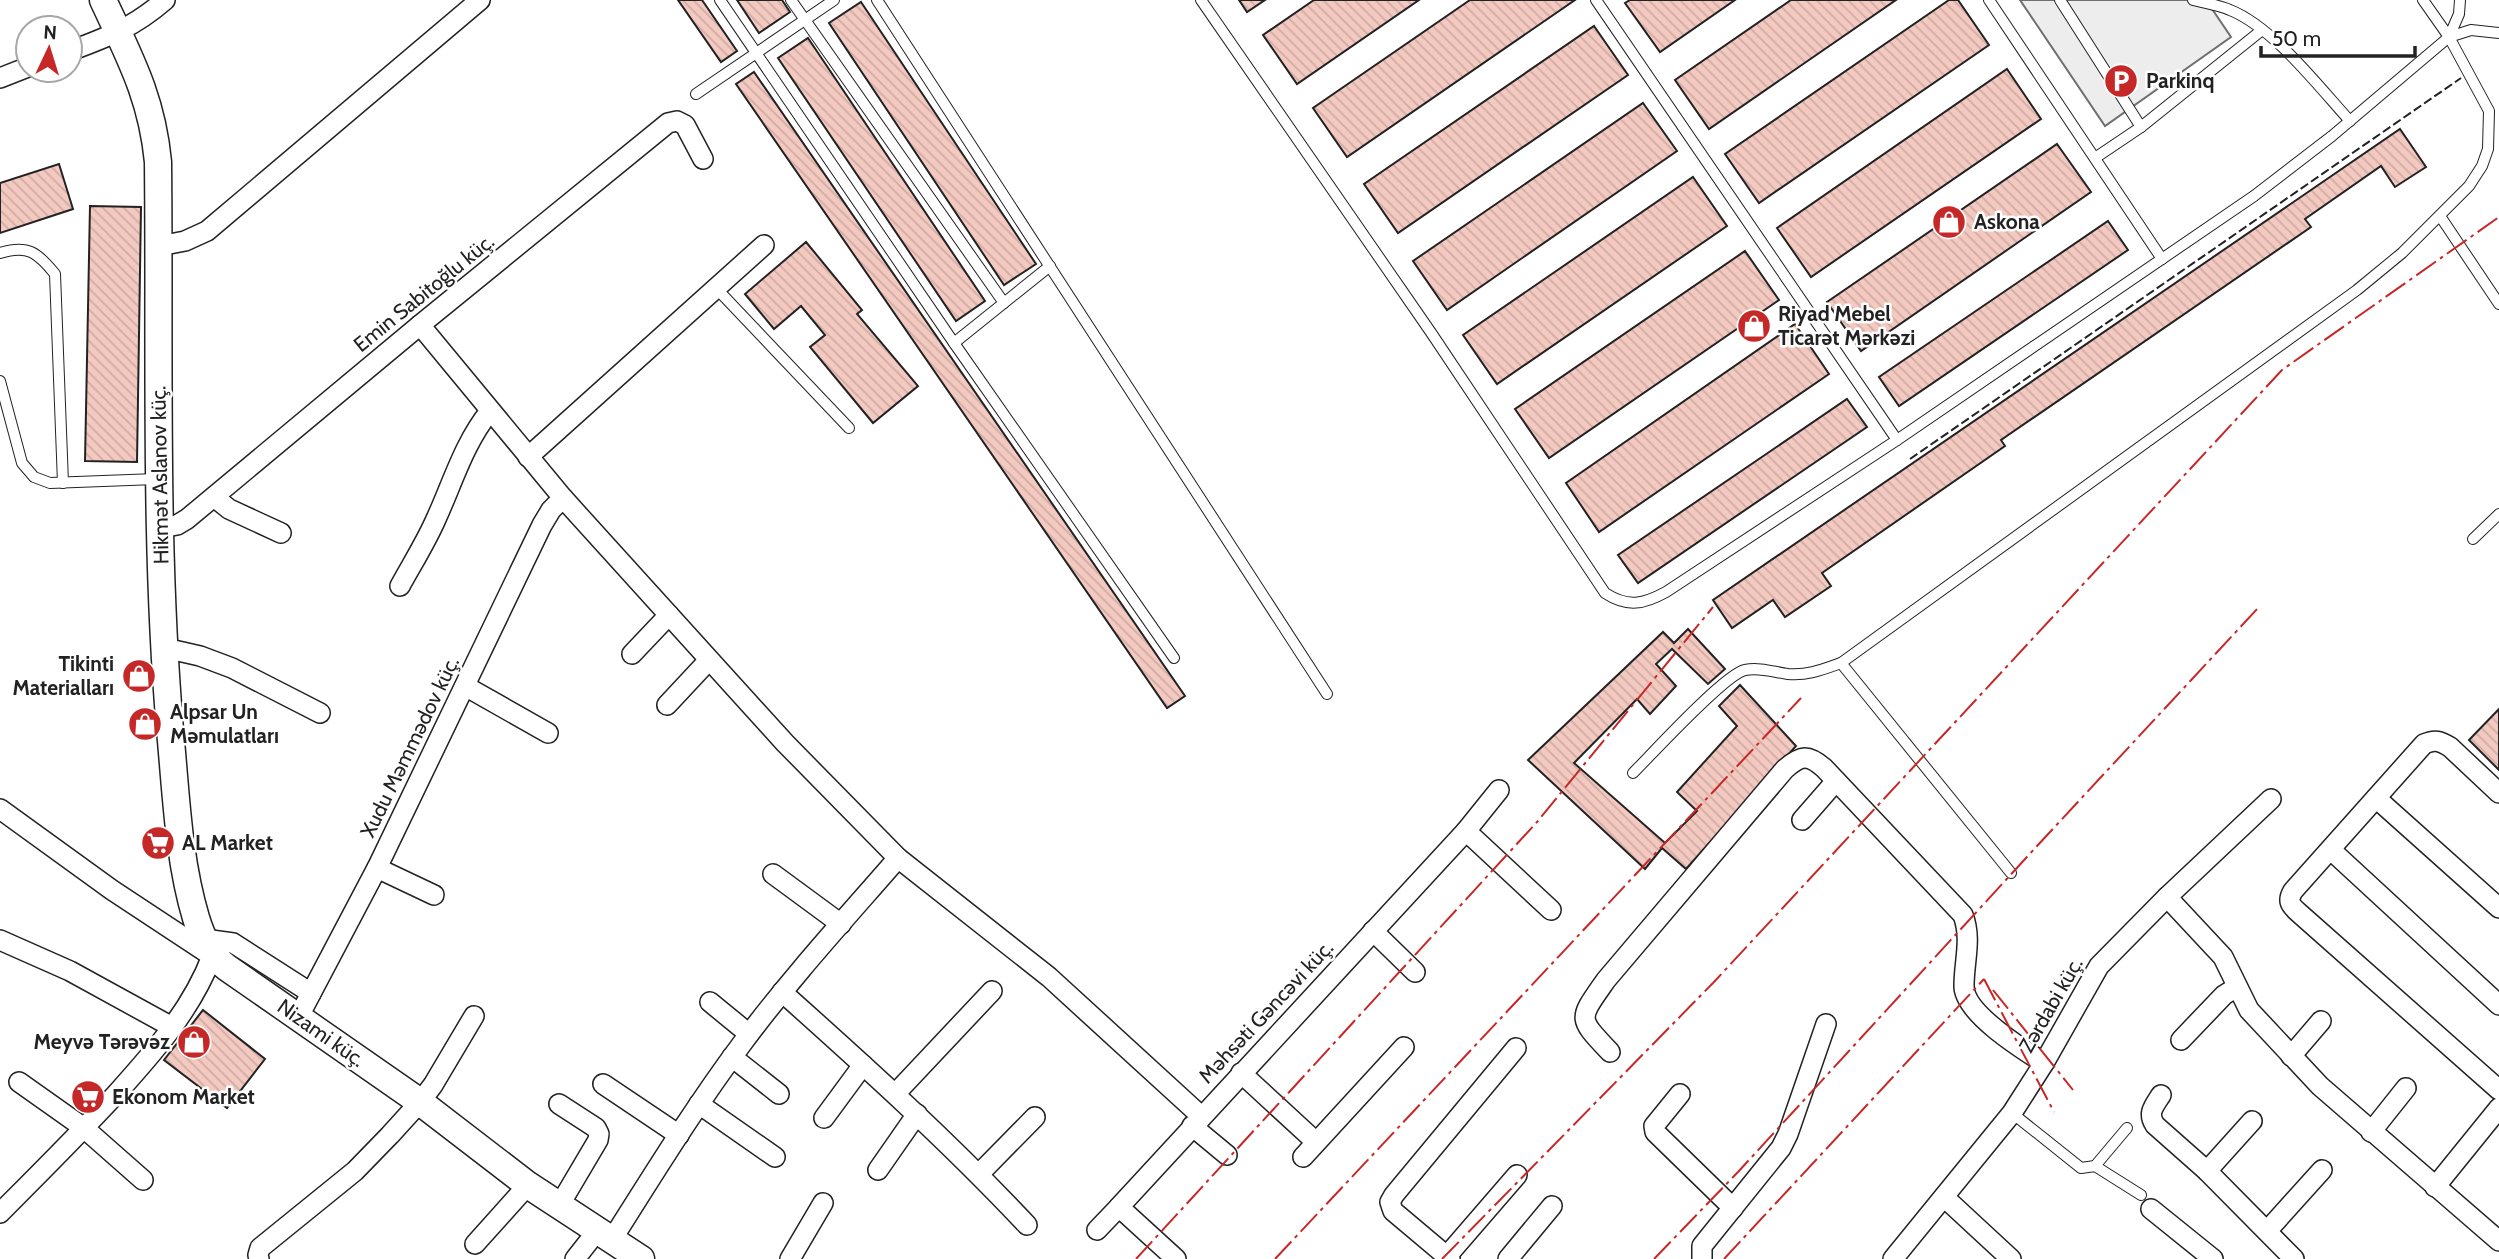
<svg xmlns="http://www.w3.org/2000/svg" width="2499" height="1259" font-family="Cabin,sans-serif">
  <defs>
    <pattern id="building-back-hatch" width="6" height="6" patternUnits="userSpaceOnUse" patternTransform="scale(1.75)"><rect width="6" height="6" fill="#f3c9c0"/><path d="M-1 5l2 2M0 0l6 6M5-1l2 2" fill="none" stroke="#d0aca5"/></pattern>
  </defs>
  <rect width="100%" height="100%" fill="#fff"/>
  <polygon fill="#ededed" stroke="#6f6f6f" stroke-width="2" points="2020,0 2206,0 2231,37 2105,126"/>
  <g fill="url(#building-back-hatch)" stroke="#222" stroke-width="2">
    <polygon points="678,0 702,0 737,51 721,62"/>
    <polygon points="737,0 782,0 790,12 759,33"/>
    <polygon points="1239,0 1265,0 1247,12"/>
    <polygon points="1314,0 1419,0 1297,84 1263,35"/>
    <polygon points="1470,0 1575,0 1347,157 1313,108"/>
    <polygon points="1630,0 1735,0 1660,52 1625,3"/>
    <polygon points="1791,0 1896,0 1709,129 1675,80"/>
    <polygon points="1949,0 1958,0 1989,45 1759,203 1725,154"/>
    <polygon points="861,2 1036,264 1004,285 829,23"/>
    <polygon points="1594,26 1628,75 1398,233 1364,184"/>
    <polygon points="808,38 985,301 956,321 778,58"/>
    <polygon points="2007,69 2041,119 1811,277 1777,228"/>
    <polygon points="754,72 1185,696 1167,708 736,84"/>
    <polygon points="1643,103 1677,151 1447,310 1413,261"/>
    <polygon points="2400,129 2426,167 2395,187 2381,166 2305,219 2311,227 2001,440 2005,446 1822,573 1831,586 1785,617 1773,600 1732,628 1713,600"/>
    <polygon points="2057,144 2091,192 1861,351 1827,302"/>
    <polygon points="59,164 73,209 0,233 0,183"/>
    <polygon points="1693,177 1727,226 1497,384 1463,335"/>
    <polygon points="90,206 141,207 137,462 85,461"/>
    <polygon points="2108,221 2128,250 1899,406 1879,377"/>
    <polygon points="806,242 862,310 857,314 918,386 873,423 810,347 825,335 801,306 774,329 745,294"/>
    <polygon points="1745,251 1779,300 1549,458 1515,409"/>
    <polygon points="1795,324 1829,374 1599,532 1566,483"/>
    <polygon points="1847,399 1867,427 1638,583 1618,555"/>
    <polygon points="1688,629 1725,669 1708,684 1672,649 1656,664 1676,686 1650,714 1637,699 1574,763 1665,843 1697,811 1677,792 1737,726 1719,706 1740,685 1796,746 1686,869 1662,848 1645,869 1528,760 1663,632 1674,643"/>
    <polygon points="2499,709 2499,770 2469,740"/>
    <polygon points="203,1010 265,1059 227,1108 164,1060"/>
  </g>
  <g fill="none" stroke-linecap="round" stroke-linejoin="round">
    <g stroke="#222" stroke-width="12">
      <g id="lane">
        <polyline points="720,0 954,343 1174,658"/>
        <polyline points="791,0 1004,303"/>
        <polyline points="877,0 1327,694"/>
        <path d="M 1201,0 L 1432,334 L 1605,593 C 1628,608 1644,604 1666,592 L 1897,440 L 2254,196 L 2332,136 L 2449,37"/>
        <polyline points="1596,0 1897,440"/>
        <polyline points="1989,0 2162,259"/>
        <polyline points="2060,0 2141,127 2095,158"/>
        <path d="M 2193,0 C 2205,3 2219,5 2230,10 C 2273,27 2319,87 2350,121"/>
        <polyline points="2460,0 2459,14 2449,37 2471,30 2499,33"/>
        <polyline points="696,94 834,0"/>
        <polyline points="2141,127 2262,30"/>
        <polyline points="2440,216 2499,304"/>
        <path d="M 0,253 C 28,244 38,253 55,274 L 63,483"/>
        <polyline points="716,288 849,428"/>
        <polyline points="954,343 1050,266"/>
        <polyline points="0,381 22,463 34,477 50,483 156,479"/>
        <polyline points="2473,539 2499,514"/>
        <polyline points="1841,663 2011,873"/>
        <path d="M 1633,773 C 1652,754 1725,674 1745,670 C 1759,667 1774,672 1788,674 C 1807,676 1824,669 1841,663 L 2357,290 L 2402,253 L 2469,186 L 2482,166 L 2488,149 L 2489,111 L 2449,37 L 2423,0"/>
        <polyline points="2012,1113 2081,1168 2095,1166 2141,1195"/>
        <polyline points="2095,1166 2127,1128"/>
      </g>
    </g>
    <g stroke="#222" stroke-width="22">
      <g id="street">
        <path d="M 70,51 C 108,37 134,27 165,0"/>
        <polyline points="0,78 28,67"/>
        <polyline points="159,246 185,241 207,231 480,0"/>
        <polyline points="420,325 563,498 785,743 898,858 1049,977 1201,1116"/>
        <polyline points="528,457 764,245"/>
        <polyline points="214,497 229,509 281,533"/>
        <polyline points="161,528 177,525 187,519 420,325 668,123 677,121 685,125 703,159"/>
        <path d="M 400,586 C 412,564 426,542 436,519 C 453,482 464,443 490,411"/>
        <polyline points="165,648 200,656 232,668 320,713"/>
        <polyline points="632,654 669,615"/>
        <polyline points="465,686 548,733"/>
        <polyline points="667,705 709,660"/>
        <path d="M 2499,793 L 2450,747 C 2440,741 2435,739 2424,744 L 2293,891 C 2287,901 2290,905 2299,913 L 2499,1090"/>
        <polyline points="2376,798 2499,908"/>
        <path d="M 0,809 L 112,890 L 212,956 C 192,1009 154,1052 117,1093 C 79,1134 40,1173 0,1213"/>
        <polyline points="1802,820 1836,781"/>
        <polyline points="1466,831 1551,910"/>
        <polyline points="2331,850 2499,1005"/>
        <polyline points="377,868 434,895"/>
        <polyline points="773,874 841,924"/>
        <polyline points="2167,897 2271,799"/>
        <polyline points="1373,931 1415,972"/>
        <polyline points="204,939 233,943 311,993"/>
        <polyline points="0,940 70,971 172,1027"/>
        <path d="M 782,992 C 866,1067 949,1142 1027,1225"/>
        <polyline points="710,1002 749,1034"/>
        <polyline points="298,1018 377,868 542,525 551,510 563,498"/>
        <polyline points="2181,1040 2224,995 2237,987"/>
        <path d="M 1610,1052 C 1577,1017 1578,1020 1606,980 L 1785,769 C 1801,755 1808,754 1824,768 L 1963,915 C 1972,939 1964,961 1964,986 C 1964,1013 2022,1049 2044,1063"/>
        <polyline points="2291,1056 2321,1021"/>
        <polyline points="732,1057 779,1094"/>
        <polyline points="1241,1073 1316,1142"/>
        <polyline points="19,1082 84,1128 143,1180"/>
        <polyline points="603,1084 679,1135"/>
        <polyline points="896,1093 992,991"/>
        <polyline points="1680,1094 1654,1126 1655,1132 1733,1208"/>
        <path d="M 2161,1095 C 2154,1106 2147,1113 2155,1125 L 2207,1171 L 2294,1259"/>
        <polyline points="699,1104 775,1157"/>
        <polyline points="824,1118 863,1065"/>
        <polyline points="1192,1126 1227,1155"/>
        <polyline points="2371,1132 2406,1088"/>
        <polyline points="1303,1157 1404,1047"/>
        <polyline points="878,1170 917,1114"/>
        <polyline points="2207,1171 2252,1121"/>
        <polyline points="979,1174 1035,1117"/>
        <polyline points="2435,1187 2499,1108"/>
        <polyline points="1944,1197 2011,1259"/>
        <polyline points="559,1206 598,1140 599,1134 596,1128 559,1104"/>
        <polyline points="2151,1209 2213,1259"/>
        <polyline points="1097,1230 1119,1207"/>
        <polyline points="2267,1231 2322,1170"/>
        <path d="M 611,1241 C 653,1175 694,1108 741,1045 C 789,980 845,919 898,858"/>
        <polyline points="475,1244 528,1185"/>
        <polyline points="1447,1256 1517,1175"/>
        <polyline points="259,1259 258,1255 260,1248 355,1171 390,1135 420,1102 433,1085 474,1016"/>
        <polyline points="575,1259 597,1231"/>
        <polyline points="790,1259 823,1203"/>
        <polyline points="1176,1259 1119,1207 1466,831 1499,790"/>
        <polyline points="1450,1259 1393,1211 1390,1202 1394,1195 1516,1048"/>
        <polyline points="1508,1259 1552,1206"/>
        <polyline points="1702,1259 1702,1246 1781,1148 1788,1134 1826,1024"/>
        <polyline points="1893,1259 2012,1113 2044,1063 2099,966 2167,897 2223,957 2249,1010 2320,1086 2499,1241"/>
      </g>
    </g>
    <g stroke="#222" stroke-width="29">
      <path id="secondary" d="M 103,0 C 130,58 152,98 158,162 C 160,351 154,541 170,730 C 176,792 178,858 196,918 C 202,938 210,954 226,967 L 420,1102 L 528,1185 L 641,1259"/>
    </g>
    <use href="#lane" stroke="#fff" stroke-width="10"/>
    <use href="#street" stroke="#fff" stroke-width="19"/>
    <use href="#secondary" stroke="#fff" stroke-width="26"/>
    <polyline stroke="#222" stroke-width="2" stroke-dasharray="9 3.5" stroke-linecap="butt" points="1910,459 2461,78"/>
    <g stroke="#c62828" stroke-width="2" stroke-dasharray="24 5 3.5 5" stroke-linecap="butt">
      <polyline points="1984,979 2054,1112"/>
      <polyline points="1993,990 2073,1090"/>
      <polyline points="1136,1259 1537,822 1713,607"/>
      <polyline points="1275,1259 1801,698"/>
      <polyline points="1442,1259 1713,983 2282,370 2499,217"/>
      <polyline points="1654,1259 1738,1172 2037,846 2259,607"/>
      <polyline points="1724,1259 1984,979"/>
    </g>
  </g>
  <defs>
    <g id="parking-disc" transform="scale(1.75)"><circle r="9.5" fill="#c62828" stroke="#fff"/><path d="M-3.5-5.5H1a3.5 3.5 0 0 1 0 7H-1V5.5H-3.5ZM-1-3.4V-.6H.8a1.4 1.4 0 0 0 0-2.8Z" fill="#fff"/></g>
    <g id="shop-disc" transform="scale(1.75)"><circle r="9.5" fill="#c62828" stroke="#fff"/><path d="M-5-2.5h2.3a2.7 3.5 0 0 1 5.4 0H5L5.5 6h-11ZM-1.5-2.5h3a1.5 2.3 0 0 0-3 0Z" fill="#fff"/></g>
    <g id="supermarket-disc" transform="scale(1.75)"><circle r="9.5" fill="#c62828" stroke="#fff"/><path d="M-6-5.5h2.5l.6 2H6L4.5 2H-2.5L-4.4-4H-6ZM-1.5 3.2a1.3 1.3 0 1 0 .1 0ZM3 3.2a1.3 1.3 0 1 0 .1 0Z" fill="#fff"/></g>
  </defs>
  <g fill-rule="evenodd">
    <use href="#parking-disc" x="2121" y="81"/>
    <use href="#shop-disc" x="1949" y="222"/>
    <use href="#shop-disc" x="1754" y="326"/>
    <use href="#shop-disc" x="139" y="676"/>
    <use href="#shop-disc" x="145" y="724"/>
    <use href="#supermarket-disc" x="158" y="843"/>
    <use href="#shop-disc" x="194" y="1042"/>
    <use href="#supermarket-disc" x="88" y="1097"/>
  </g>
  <g text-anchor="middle" stroke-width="5" stroke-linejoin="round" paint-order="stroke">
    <g font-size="21" font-weight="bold" fill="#222" stroke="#fff" text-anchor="start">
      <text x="2146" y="88">Parkinq</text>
      <text x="1974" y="229">Askona</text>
      <text x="1778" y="321">Riyad Mebel<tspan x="1778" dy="24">Ticarət Mərkəzi</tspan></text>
      <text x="114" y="671" text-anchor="end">Tikinti<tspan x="114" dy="24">Materialları</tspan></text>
      <text x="170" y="719">Alpsar Un<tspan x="170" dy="24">Məmulatları</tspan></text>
      <text x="182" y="850">AL Market</text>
      <text x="170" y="1049" text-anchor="end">Meyvə Tərəvəz</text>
      <text x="112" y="1104">Ekonom Market</text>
    </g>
    <g font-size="21" fill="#222" stroke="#fff">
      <text transform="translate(424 293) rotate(-39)" y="7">Emin Sabitoğlu küç.</text>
      <text transform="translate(160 475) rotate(-91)" y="7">Hikmət Aslanov küç.</text>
      <text transform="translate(410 747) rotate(-64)" y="7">Xudu Məmmədov küç.</text>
      <text transform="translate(2051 1005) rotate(-60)" y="7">Zərdabi küç.</text>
      <text transform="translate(1266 1012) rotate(-47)" y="7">Məhsəti Gəncəvi küç.</text>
      <text transform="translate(321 1033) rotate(35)" y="7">Nizami küç.</text>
    </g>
  </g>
  <g transform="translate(49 49) rotate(4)"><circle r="33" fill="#ffffff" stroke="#a7a7a7" stroke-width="2"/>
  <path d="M0-5L12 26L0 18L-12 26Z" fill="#c62828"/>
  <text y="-10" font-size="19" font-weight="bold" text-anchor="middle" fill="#222222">N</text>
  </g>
  <path d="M2261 46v10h154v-10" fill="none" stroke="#222222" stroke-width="3.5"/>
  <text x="2272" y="46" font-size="21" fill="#222222" stroke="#ffffff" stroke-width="5" paint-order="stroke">50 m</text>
</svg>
